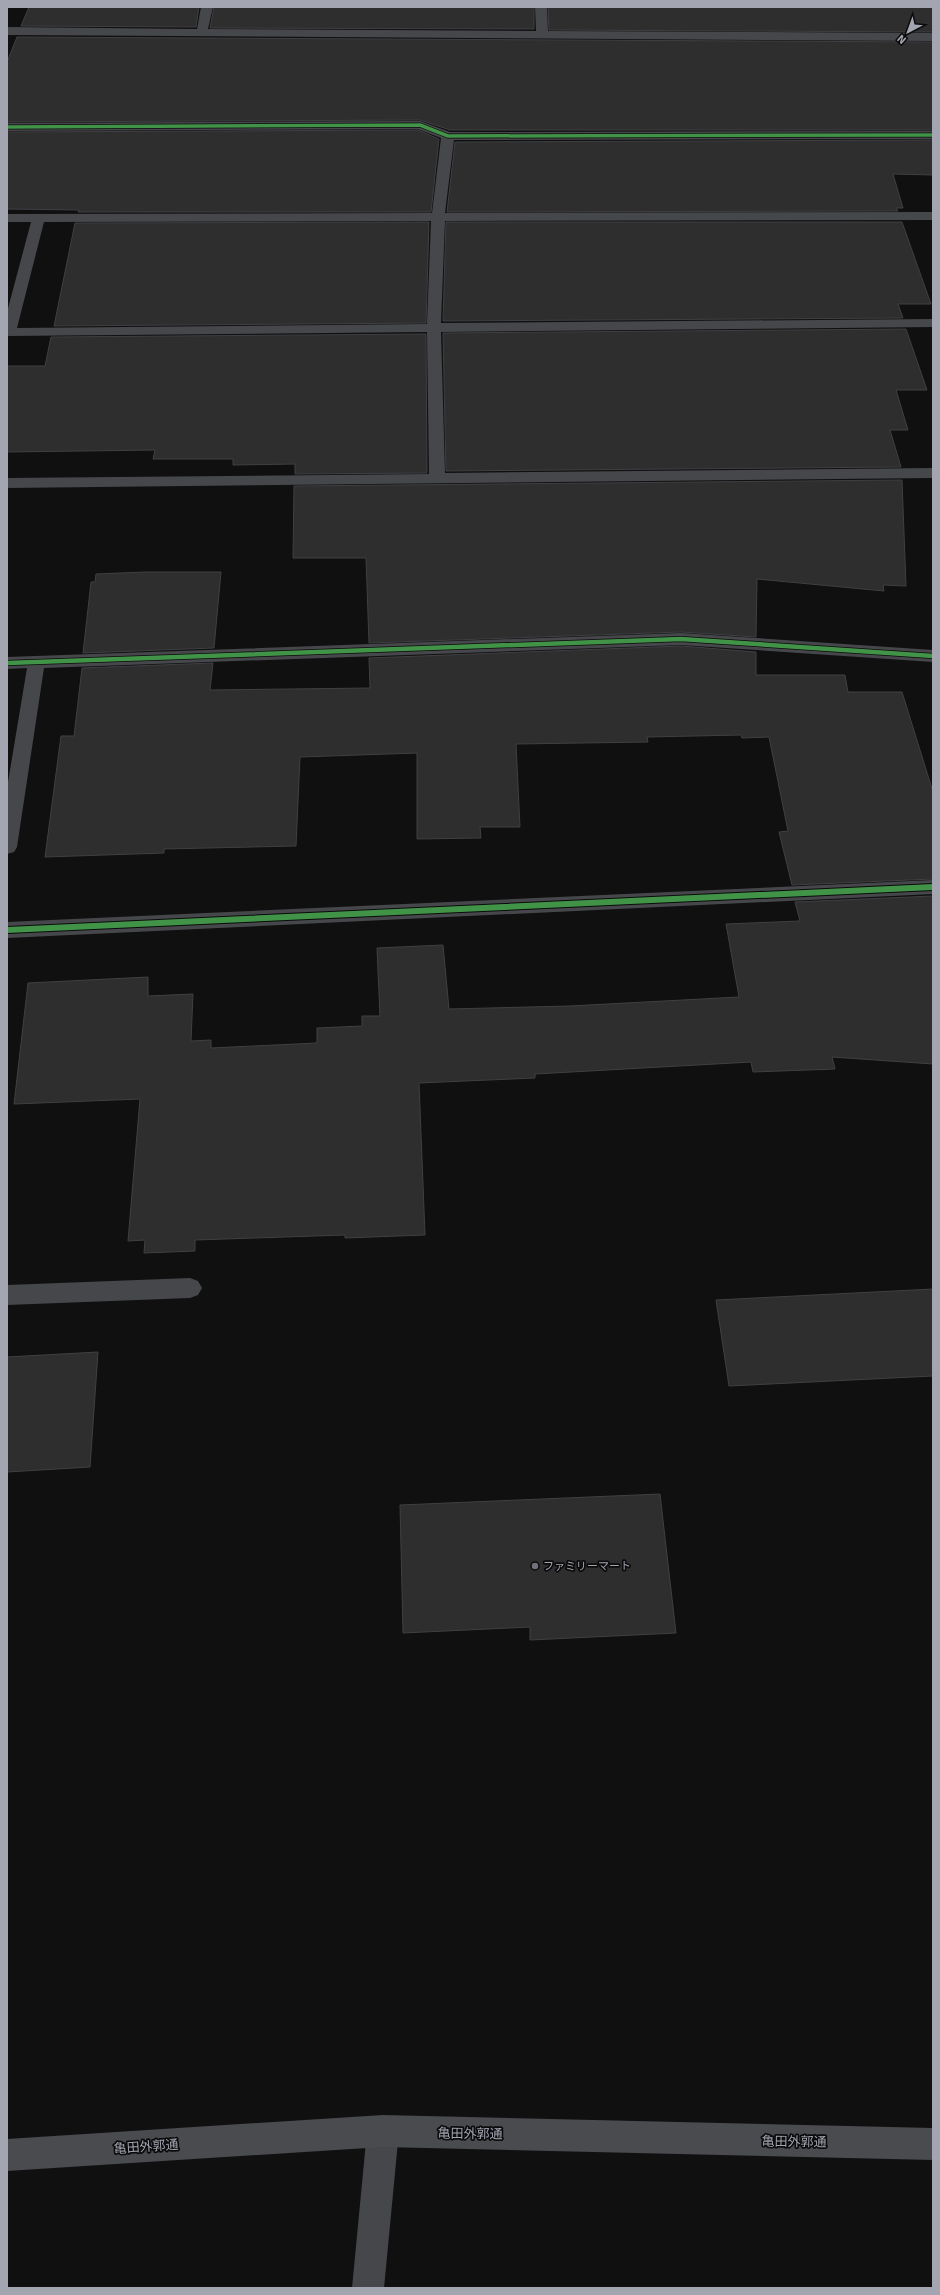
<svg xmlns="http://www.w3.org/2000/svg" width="940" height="2295" font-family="Signika,'Noto Sans JP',sans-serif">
  <rect width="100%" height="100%" fill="#101011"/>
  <g fill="#2e2e2f" stroke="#404044">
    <polygon points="29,7 199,7 196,27 21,26"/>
    <polygon points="214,7 534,7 534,29 210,28"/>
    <polygon points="548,7 933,7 933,32 549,30"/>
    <polygon points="17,37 933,42 933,130 450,130 420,120 7,122 7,62"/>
    <polygon points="418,130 439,139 431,212 78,212 79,210 7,209 7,132"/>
    <polygon points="933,140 933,175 893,174 903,208 896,208 898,211 447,212 455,142"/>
    <polygon points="429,222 426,323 54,326 75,223"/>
    <polygon points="446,222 902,222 931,304 898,304 903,318 443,321"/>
    <polygon points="906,329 927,390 896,390 908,430 890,430 901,467 446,471 443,333"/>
    <polygon points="426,334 427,473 295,474 295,464 233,465 233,459 153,459 155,450 7,452 7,366 45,366 51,337"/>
    <polygon points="902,480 906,586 883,585 884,591 757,579 756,637 681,632 369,643 366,558 293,558 294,486"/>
    <polygon points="145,572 221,572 214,648 83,653 91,582 95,582 96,574"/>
    <polygon points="681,646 756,652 756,675 845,675 848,692 902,692 933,792 933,879 792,885 779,832 788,831 769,737 742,738 741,735 647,737 648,742 516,744 520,827 480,827 481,838 417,839 417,753 300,757 296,846 164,849 164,853 45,857 61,736 74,736 82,668 213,663 210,690 370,688 369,658"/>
    <polygon points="933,896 933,1064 832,1057 835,1069 753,1072 751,1062 535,1074 535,1078 419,1083 425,1235 345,1238 345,1235 195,1240 195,1251 144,1253 145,1240 128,1241 140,1099 14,1104 28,983 148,977 148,996 193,994 191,1041 211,1040 211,1048 317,1043 317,1028 362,1026 362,1016 380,1016 377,948 443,945 449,1009 570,1006 739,997 726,924 800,921 795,902"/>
    <polygon points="933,1289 933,1376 729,1386 716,1300"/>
    <polygon points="98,1352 90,1467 7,1472 7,1357"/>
    <polygon points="660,1494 676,1633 530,1640 530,1627 403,1633 400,1505"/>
  </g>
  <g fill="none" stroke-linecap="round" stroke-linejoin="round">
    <g fill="#46474a" fill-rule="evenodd">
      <polygon points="201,7 213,7 208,29 536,31 535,7 547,7 548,31 933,33 933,41 7,35 7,27 197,29"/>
      <path d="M 420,121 L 450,132 L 933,131 L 933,139 L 454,140 L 445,213 L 933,212 L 933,220 L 445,221 L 441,323 L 933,319 L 933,327 L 441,332 L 445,473 L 933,468 L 933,478 L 7,488 L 7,478 L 429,474 L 427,332 L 7,336 L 7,312 L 31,222 L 7,222 L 7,214 L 432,213 L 441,138 L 418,129 L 7,131 L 7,123 ZM 431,221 L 427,324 L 17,328 L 44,222 Z"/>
      <polygon points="681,633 933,650 933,662 681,645 44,668 17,847 14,852 7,854 7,788 27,668 7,669 7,657"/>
      <polygon points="933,880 933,894 7,938 7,922"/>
      <polygon points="190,1278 198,1281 202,1288 198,1295 190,1298 7,1305 7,1285"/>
      <polygon points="383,2115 394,2120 399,2131 384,2288 352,2288 367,2131 372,2120"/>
    </g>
    <polygon fill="#4a4b4f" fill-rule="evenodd" points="383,2115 933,2128 933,2160 383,2147 7,2171 7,2139"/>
    <g stroke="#0b0b0c" stroke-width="5">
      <polyline id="cycleway-far2" points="7,127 420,125 448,136 933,135"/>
    </g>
    <g stroke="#0b0b0c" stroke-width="6">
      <polyline id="cycleway-far1" points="7,663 681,639 933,656"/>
    </g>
    <g stroke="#0b0b0c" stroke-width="8">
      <polyline id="cycleway" points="7,930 933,887"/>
    </g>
    <use href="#cycleway-far2" stroke="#419447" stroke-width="3.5"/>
    <use href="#cycleway-far1" stroke="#419447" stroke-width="4.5"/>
    <use href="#cycleway" stroke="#419447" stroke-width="6"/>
  </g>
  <circle fill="#707179" stroke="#0b0b0c" stroke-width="1.5" cx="535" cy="1566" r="4"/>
  <g text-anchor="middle" stroke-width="3.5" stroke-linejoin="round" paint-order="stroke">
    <g font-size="11" fill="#a3a5b1" stroke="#0b0b0c" text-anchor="start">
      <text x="543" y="1570">ファミリーマート</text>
    </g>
    <g font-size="13" fill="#a3a5b1" stroke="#0b0b0c">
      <text transform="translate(470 2133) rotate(1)" y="5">亀田外郭通</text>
      <text transform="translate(794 2141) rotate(1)" y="5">亀田外郭通</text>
      <text transform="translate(146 2146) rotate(-4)" y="5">亀田外郭通</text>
    </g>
  </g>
  <rect width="940" height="2295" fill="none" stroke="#a3a5b1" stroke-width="16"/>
  <g transform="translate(908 32) rotate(221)" stroke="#0b0b0c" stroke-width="3" paint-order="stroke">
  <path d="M0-3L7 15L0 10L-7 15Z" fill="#a3a5b1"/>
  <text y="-6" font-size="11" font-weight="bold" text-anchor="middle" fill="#a3a5b1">N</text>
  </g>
</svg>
